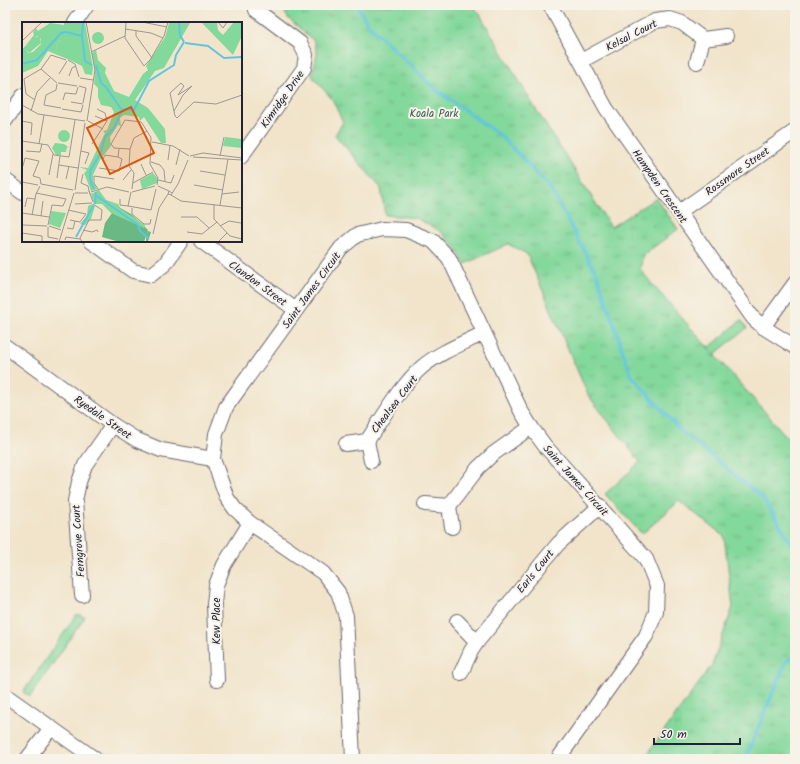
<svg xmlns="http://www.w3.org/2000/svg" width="800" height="764" font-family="Kalam,sans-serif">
  <defs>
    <pattern id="park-tufts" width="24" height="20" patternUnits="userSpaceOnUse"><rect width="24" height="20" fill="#83d89b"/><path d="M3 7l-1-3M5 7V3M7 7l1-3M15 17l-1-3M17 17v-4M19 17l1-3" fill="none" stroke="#71b986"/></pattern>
  </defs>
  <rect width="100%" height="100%" fill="#f7f3e8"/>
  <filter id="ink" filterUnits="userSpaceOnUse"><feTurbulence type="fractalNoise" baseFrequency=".025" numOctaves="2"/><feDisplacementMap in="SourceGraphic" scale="8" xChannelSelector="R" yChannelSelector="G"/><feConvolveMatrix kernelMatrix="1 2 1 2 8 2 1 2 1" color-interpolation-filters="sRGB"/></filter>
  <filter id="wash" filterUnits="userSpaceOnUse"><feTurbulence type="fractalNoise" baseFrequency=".012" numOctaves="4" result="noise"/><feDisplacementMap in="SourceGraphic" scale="16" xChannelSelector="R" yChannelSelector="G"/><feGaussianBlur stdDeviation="0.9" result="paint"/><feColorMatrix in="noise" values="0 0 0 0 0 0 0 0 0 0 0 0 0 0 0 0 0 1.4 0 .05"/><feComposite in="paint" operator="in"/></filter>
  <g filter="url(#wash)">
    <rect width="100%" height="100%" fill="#f1e4ca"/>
    <g fill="#83d89b" stroke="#527d6b">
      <polygon points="741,320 747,328 716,353 717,359 706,346 708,345 710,347"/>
      <polygon points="77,614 85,617 30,697 23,692"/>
    </g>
    <polygon fill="url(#park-tufts)" stroke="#527d6b" points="281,5 472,5 479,13 535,108 611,227 656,198 678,229 643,255 640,269 651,283 795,446 795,759 644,759 712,665 733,607 724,536 679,501 642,534 605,494 640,462 588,395 527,254 508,244 465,264 456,248 440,231 416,218 385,215 381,188 335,135 343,122 332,99 312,76 317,54 314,41 288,18"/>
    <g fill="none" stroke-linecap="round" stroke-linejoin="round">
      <g stroke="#60c6dd" stroke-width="3.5">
        <polyline points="357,5 368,24 435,89 501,136 550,188 597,274 631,375 680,430 763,498 795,549"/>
        <polyline points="745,759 786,662 795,655"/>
      </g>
    </g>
  </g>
  <g filter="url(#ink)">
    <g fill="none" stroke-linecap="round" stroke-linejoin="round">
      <g stroke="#6a666d" stroke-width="16">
        <g id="minor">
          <polyline points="550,5 606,108 753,318 763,327 795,347"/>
          <polyline points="75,23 87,5"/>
          <polyline points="581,61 655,21 670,19 682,23 703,39"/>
          <polyline points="697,62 703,39 726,36"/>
          <polyline points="5,121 23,96"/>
          <polyline points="241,157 304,68 306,55 300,43 256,10"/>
          <polyline points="5,180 23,193"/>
          <polyline points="679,212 795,131"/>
          <polyline points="91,241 133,271 151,275 165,264 181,241"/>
          <polyline points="201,241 296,310"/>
          <polyline points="763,327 795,283"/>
          <polyline points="5,346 113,425 137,440 161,450 213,459"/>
          <path d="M 367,441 C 382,419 402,384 422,367 C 440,352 464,343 484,333"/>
          <polyline points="346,444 367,441 371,461"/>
          <polyline points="425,504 449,506 452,527"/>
          <polyline points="449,506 478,468 493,454 531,427"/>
          <polyline points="82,595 75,501 79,482 85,465 113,425"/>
          <polyline points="457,621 477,642 471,651 461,673"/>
          <polyline points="477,642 558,544 600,506"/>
          <polyline points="217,680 214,604 216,585 224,565 250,523"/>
          <polyline points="5,695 95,759"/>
          <polyline points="27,759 51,728"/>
          <polyline points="353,759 346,616 338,592 323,573 250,523 235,509 227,498 213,459 216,434 226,407 341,248 357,235 382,229 406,230 433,241 449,258 521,411 531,427 545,446 646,559 657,586 656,612 646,636 558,759"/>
        </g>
      </g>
      <use href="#minor" stroke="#fff" stroke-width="14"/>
    </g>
  </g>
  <g text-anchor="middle" stroke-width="4" stroke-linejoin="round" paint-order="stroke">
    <g font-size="11" fill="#22223b" stroke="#f7f3e8">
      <text transform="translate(631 35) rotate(-27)" y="4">Kelsal Court</text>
      <text transform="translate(282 99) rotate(-55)" y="4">Kimridge Drive</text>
      <text transform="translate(737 171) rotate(-35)" y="4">Rossmore Street</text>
      <text transform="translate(660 186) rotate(55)" y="4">Hampden Crescent</text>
      <text transform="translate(258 283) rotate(36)" y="4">Clandon Street</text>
      <text transform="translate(311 290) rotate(-54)" y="4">Saint James Circuit</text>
      <text transform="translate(394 404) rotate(-53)" y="4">Chealsea Court</text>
      <text transform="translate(103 417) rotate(35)" y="4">Ryedale Street</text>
      <text transform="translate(576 480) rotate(48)" y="4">Saint James Circuit</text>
      <text transform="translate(78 541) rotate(-94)" y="4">Ferngrove Court</text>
      <text transform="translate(535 571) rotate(-51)" y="4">Earls Court</text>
      <text transform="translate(216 621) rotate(-90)" y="4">Kew Place</text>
    </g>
    <g font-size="11" fill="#3f5958" stroke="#f7f3e8">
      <text x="434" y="117">Koala Park</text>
    </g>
  </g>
  <g transform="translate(22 22)">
    <rect width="220" height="220" fill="#f1e4ca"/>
    <path d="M70 16a6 6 0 1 1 12 0a6 6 0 1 1-12 0ZM 13,15 L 18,15 L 19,21 L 7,31 L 3,25 ZM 37,18 L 47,25 L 39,34 L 34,26 ZM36 114a6 6 0 1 1 12 0a6 6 0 1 1-12 0Z" fill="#83d89b"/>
    <path d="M 81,172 L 84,178 L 109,192 L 126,208 L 124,213 L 126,209 L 129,210 L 126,219 L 124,219 L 124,214 L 122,220 L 94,219 L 80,215 L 83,201 L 90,191 Z" fill="#6ab883"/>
    <path d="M 28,1 L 42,3 L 42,1 L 63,1 L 71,46 L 70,53 L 63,52 L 60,44 L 50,39 L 26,29 L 16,44 L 0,51 L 0,28 L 12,13 L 11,10 L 14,6 L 16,9 ZM 15,14 L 19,17 L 19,22 L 11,30 L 6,31 L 4,24 ZM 37,18 L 46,25 L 39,33 L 34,26 ZM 147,1 L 168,1 L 142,46 L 133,49 L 113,78 L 126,86 L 143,107 L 144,121 L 139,121 L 122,95 L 118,99 L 117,95 L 102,93 L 98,96 L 99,104 L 96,103 L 88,115 L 89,124 L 78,138 L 71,153 L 71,160 L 75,167 L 69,169 L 62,151 L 65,148 L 57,145 L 66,146 L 83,111 L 81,109 L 85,108 L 92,90 L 89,85 L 79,83 L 76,75 L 76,66 L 72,62 L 73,50 L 70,31 L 74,28 L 76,38 L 84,46 L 83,51 L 92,69 L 107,75 L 121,52 L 126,48 L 124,44 L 143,15 ZM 180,1 L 195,1 L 196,8 L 201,13 L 211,1 L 220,1 L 220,14 L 211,33 ZM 203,115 L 220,117 L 220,126 L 201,124 ZM 33,121 L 42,122 L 48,126 L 45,125 L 44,130 L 39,130 L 39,133 L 34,133 L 30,126 ZM 131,151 L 136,157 L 135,161 L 120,167 L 118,158 ZM 77,168 L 84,178 L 96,182 L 99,187 L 123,203 L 122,206 L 89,191 L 80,182 L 72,182 L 69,172 ZM 70,182 L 73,184 L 69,197 L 63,203 L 58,202 L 65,194 L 66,184 ZM 29,189 L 44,191 L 38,206 L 27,202 Z" fill="#83d89b" fill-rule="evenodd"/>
    <path fill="none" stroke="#60c6dd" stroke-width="2" d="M 157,0 L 158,13 L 162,20M 60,14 L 61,0M 163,21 L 186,24 L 202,36 L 220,35M 0,42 L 15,38 L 39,11 L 44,10 L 60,14 L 63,39 L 70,43M 74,43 L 79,61 L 84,65 L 99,87 L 112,88 L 127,59 L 152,43 L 154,33 L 162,20M 72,167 L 68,157 L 68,149 L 79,130 L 83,115 L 92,106 L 100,88M 75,174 L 116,203 L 118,209 L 127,217M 73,182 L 74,170M 54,215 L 71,184"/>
    <path fill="none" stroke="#9e9691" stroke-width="1" d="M 64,0 L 73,48 L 65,99M 104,0 L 103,16 L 122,44 L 128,38 L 142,14 L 146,0M 120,0 L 145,5M 196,0 L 201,6 L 205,0M 103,7 L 129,11 L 141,16M 114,8 L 114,14 L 130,36M 0,19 L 20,0M 69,30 L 103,14M 46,38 L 53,42 L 57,55M 19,47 L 35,61M 37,52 L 45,39M 47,54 L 50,46 L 54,44M 58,56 L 71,58M 36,61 L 55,64M 35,62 L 34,68 L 24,73 L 22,83 L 39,86M 57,64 L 64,66 L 61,81M 13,78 L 4,72 L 2,57 L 19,47 L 29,33 L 44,38M 41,78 L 43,71 L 54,72 L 56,65M 49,80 L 61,82M 0,83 L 16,92 L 63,99M 40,87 L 59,90 L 61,83M 9,89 L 15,70 L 28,56M 152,89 L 161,73 L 170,64 L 156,73 L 162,64 L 159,61 L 148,71 L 153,94 L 155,96 L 172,80 L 194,82 L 220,73M 73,94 L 85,99M 0,99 L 10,101 L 9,113M 66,99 L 81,107M 125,109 L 112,116 L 108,127 L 92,126 L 89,122 L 103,98 L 119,100 L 120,101 L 128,114 L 129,115 L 128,142 L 136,156 L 135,163M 0,119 L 26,123 L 32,133 L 47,135 L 53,98M 130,120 L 151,124 L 167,134M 17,122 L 22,93M 70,122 L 85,99 L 83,91 L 75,87M 108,127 L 107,144 L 112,151 L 110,167M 4,129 L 18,130 L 20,122M 59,129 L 67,131 L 63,142M 168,134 L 181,131 L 220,136M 198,134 L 202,115M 171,135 L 220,138M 81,137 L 83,133 L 96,135M 146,138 L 148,123M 129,140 L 138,143 L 142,148 L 143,159M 119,142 L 124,153M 37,143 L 56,146M 154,143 L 158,127M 1,144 L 3,136 L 17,139 L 11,154 L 18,156 L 19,162M 77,146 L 97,149 L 100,137 L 96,135 L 97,127M 178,149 L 203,153M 61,152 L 59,161 L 66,164 L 67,169M 27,153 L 31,132M 35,156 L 38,134M 44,157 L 47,144M 101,158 L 109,148M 136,158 L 149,161 L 152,153M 0,160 L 16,163M 111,161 L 131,150M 19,162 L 51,168M 172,163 L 201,168M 136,164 L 147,169M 76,167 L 72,161 L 72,154 L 92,157M 53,168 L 63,101M 69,170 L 85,165 L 107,170M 109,170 L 106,184 L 129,188 L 134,167M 110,170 L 133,164M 14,171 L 44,177 L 41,184 L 30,183 L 26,203M 53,171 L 66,171M 150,171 L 147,169 L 146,172 L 149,173 L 156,162 L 166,138M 68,172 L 67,169 L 71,180M 200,172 L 217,170M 149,173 L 159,179 L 220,186M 98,177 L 98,183 L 106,184M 53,182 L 70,181M 192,182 L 192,197 L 208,214 L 220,217M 198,183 L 206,137M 3,185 L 5,176 L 13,177M 110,186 L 110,192 L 122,202 L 128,202 L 129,197M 46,188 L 64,192 L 58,200 L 48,198M 0,191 L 27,195M 10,193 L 14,172 L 18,164M 19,194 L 21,179M 159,195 L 175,195 L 187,206M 1,203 L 25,204M 27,204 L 39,208M 198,204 L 207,199 L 219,201M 26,205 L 26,215 L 36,217M 45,206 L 51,207 L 53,199M 61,208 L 70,210 L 75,208 L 76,210M 165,210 L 180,212 L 195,200M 0,211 L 20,214 L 20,220M 131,212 L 137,186 L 146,172M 43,218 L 44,215 L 58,217M 37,220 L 52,171M 60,220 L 58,216 L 67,198 L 79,198 L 80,188 L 71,182M 196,220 L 205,211"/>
    <path fill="#de560e" fill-opacity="0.15" stroke="#de560e" stroke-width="2" d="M 109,85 L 132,131 L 88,152 L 65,106 Z"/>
    <rect width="220" height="220" fill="none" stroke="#22223b" stroke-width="2"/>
  </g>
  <rect width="800" height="764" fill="none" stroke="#f7f3e8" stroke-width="20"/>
  <path d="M654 738v6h86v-6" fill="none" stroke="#22223b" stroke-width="2"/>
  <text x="660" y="738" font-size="12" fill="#22223b" stroke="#f7f3e8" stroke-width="3" paint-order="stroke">50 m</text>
</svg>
